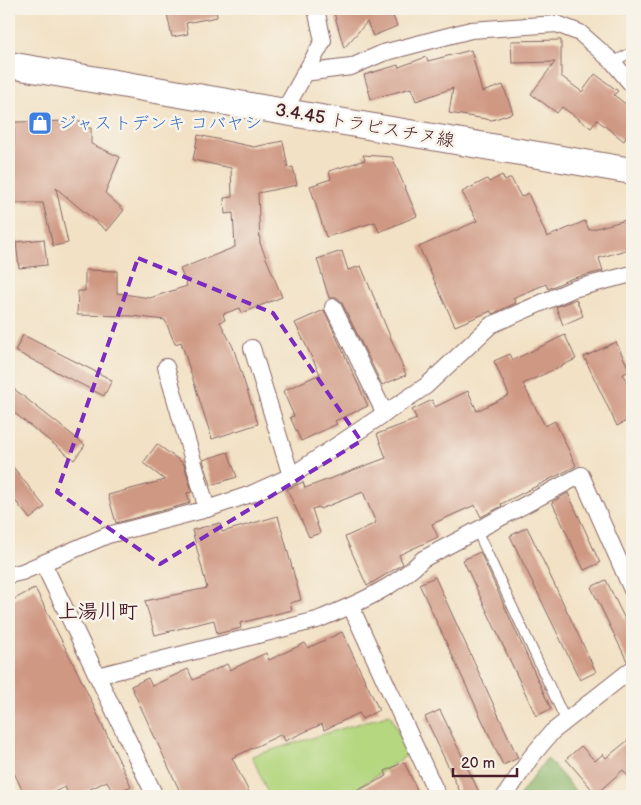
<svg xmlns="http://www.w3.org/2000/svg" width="641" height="805" font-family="'Balsamiq Sans','Klee One',sans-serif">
  <rect width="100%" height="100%" fill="#f7f3e8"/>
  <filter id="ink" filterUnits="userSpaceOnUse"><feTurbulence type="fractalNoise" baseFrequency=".02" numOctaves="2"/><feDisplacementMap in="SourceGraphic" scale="10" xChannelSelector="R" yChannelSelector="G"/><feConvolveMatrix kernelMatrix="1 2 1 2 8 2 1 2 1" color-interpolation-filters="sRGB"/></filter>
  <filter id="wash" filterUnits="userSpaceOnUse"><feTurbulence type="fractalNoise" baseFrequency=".0096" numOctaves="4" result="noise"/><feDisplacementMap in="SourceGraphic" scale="20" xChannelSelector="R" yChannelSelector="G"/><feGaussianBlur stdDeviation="1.12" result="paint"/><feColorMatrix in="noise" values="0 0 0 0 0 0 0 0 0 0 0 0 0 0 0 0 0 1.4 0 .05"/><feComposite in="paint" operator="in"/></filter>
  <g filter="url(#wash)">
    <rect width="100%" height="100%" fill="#f2e1c4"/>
    <polygon fill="#b4d780" stroke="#7f7b56" points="390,714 409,754 346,796 269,796 252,756"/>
    <polygon fill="#8fb86e" stroke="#6c6c4c" points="547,758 580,796 519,796"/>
    <g id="blocks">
      <g fill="#cf9883">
        <polygon points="166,9 216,9 217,17 186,23 188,34 172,37"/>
        <polygon points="333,9 390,9 397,26 373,36 367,22 344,48"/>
        <polygon points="561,40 561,76 582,92 595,74 618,91 614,95 632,109 632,129 624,141 597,120 591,128 562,107 557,113 531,94 555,62 512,63 511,41"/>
        <polygon points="471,50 482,92 503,85 513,113 492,120 449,113 453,88 416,101 411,88 371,99 364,75 398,65 399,67 426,57 428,61"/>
        <polygon points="84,121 84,128 91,128 91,144 120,157 105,193 124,210 107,231 56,188 68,243 53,246 43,203 14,203 14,122"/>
        <polygon points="198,135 254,147 283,141 288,168 293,167 297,185 258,193 260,243 282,297 242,313 240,308 223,314 225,320 220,322 233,347 258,424 212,439 181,342 175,344 165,320 132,316 77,315 78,291 85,291 85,270 117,271 117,293 150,298 187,286 180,269 235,247 233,213 225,214 224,198 232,197 231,168 193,160"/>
        <polygon points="363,155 392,157 417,216 379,232 375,222 326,237 310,186 331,179 329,171 365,160"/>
        <polygon points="502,175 505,181 511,178 521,197 528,193 547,237 585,221 589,230 626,220 627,226 632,224 632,248 599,258 603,271 570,279 548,289 546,284 513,298 516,303 492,314 491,311 455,326 419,247 477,221 462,192 487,179 489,182"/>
        <polygon points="44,239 47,265 19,268 16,242"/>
        <polygon points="342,251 348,270 361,266 406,375 382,385 342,303 338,298 329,298 317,259"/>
        <polygon points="576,299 583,316 563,325 556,307"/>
        <polygon points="324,310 368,406 335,421 337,424 301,441 290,417 294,416 283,391 320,374 295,323"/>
        <polygon points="23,335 112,380 104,396 15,351"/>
        <polygon points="565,335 576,359 523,384 545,426 555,421 576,466 501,504 502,506 481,517 475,505 432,524 438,537 399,555 403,564 367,586 345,537 376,523 363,492 320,509 319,507 312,509 320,533 309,537 287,489 303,482 305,488 386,458 377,434 417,419 412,410 432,400 435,407 468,391 477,411 509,395 494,361 510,354 513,360"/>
        <polygon points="616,342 630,371 623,374 632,392 632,418 617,426 584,357"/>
        <polygon points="9,385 85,445 74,460 9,409"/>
        <polygon points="157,444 184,464 192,492 187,493 190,503 116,523 108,495 165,480 143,463"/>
        <polygon points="228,452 237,477 211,485 203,460"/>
        <polygon points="9,462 45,507 30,519 9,493"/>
        <polygon points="568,493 600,563 584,570 552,502"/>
        <polygon points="278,516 301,600 290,603 292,610 240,623 241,628 217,634 214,620 155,635 145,601 207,588 192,530 220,523 222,532"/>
        <polygon points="527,527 596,672 580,680 510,536"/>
        <polygon points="480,552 551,709 536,716 463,560"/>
        <polygon points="435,577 518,758 503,765 419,584"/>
        <polygon points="606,580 632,634 632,659 627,661 591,587"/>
        <polygon points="35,588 78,673 131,786 113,794 107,781 76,796 69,796 65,787 45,796 25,796 9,762 9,602"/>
        <polygon points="342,632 379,710 362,719 359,713 324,730 322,724 285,741 282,734 232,758 251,796 182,796 131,686 148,678 152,686 188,669 193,680 227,664 230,670 266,653 269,660 305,643 308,648"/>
        <polygon points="440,710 460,752 481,796 462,796 425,717"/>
        <polygon points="632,737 632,781 623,770 596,794 566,759 581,746 595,761 603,754 606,758"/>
        <polygon points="404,762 420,796 346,796 387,776 385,771"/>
      </g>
    </g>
  </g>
  <g filter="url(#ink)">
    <use href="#blocks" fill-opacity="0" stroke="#856361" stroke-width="1"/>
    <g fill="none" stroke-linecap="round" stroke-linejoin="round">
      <g stroke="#856361" stroke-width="11">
        <g id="lane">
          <polyline points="613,62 632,52"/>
          <polyline points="477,531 565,719"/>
        </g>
      </g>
      <g stroke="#856361" stroke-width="18">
        <g id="street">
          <polyline points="304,73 351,67 383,53 471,30 557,24 580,33 613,62 632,85"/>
          <polyline points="284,111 323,41 316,9"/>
          <polyline points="333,307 385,414"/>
          <polyline points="252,348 291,476"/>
          <polyline points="166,367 207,509"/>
          <polyline points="43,563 155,796"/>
          <polyline points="9,575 22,572 108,535 207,509 251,494 291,476 426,386 491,325 573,289 632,274"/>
          <polyline points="351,607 438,796"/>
          <path d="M 97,676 L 317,620 C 354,605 395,588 423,559 L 581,475 L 632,590"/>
          <polyline points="505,796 531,757 552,732 632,669"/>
        </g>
      </g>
      <g stroke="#856361" stroke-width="28">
        <polyline id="primary" points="9,65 632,171"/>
      </g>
      <use href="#lane" stroke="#fff" stroke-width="9"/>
      <use href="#street" stroke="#fff" stroke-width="16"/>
      <use href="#primary" stroke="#fff" stroke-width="26"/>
    </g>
  </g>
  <path fill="none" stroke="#7b2cbf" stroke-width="4" stroke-dasharray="10 6" stroke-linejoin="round" d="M 138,258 L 273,313 L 361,441 L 160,564 L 57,492 Z"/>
  <defs>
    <g id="shop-square" transform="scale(1.25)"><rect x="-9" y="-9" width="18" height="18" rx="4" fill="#3f7fe0" stroke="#f7f3e8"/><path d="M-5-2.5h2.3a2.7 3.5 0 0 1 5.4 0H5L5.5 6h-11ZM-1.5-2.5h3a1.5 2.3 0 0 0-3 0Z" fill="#fff"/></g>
  </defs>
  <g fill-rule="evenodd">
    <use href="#shop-square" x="40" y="123"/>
  </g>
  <g text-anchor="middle" stroke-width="5" stroke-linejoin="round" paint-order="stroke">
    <g font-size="18" fill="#366cbe" stroke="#f7f3e8" text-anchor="start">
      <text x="58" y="129">ジャストデンキ コバヤシ</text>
    </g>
    <g font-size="18" fill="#4a1f2b" stroke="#f7f3e8">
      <text transform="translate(365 125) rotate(10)" y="6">3.4.45 トラピスチヌ線</text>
    </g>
    <g font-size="20" font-weight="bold" fill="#4a1f2b" stroke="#f7f3e8">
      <text x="98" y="618">上湯川町</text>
    </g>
  </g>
  <rect width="641" height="805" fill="none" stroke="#f7f3e8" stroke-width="30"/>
  <path d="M453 768v8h64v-8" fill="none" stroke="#4a1f2b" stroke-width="2.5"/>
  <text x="461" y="768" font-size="15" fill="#4a1f2b" stroke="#f7f3e8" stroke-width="4" paint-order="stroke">20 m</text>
</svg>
